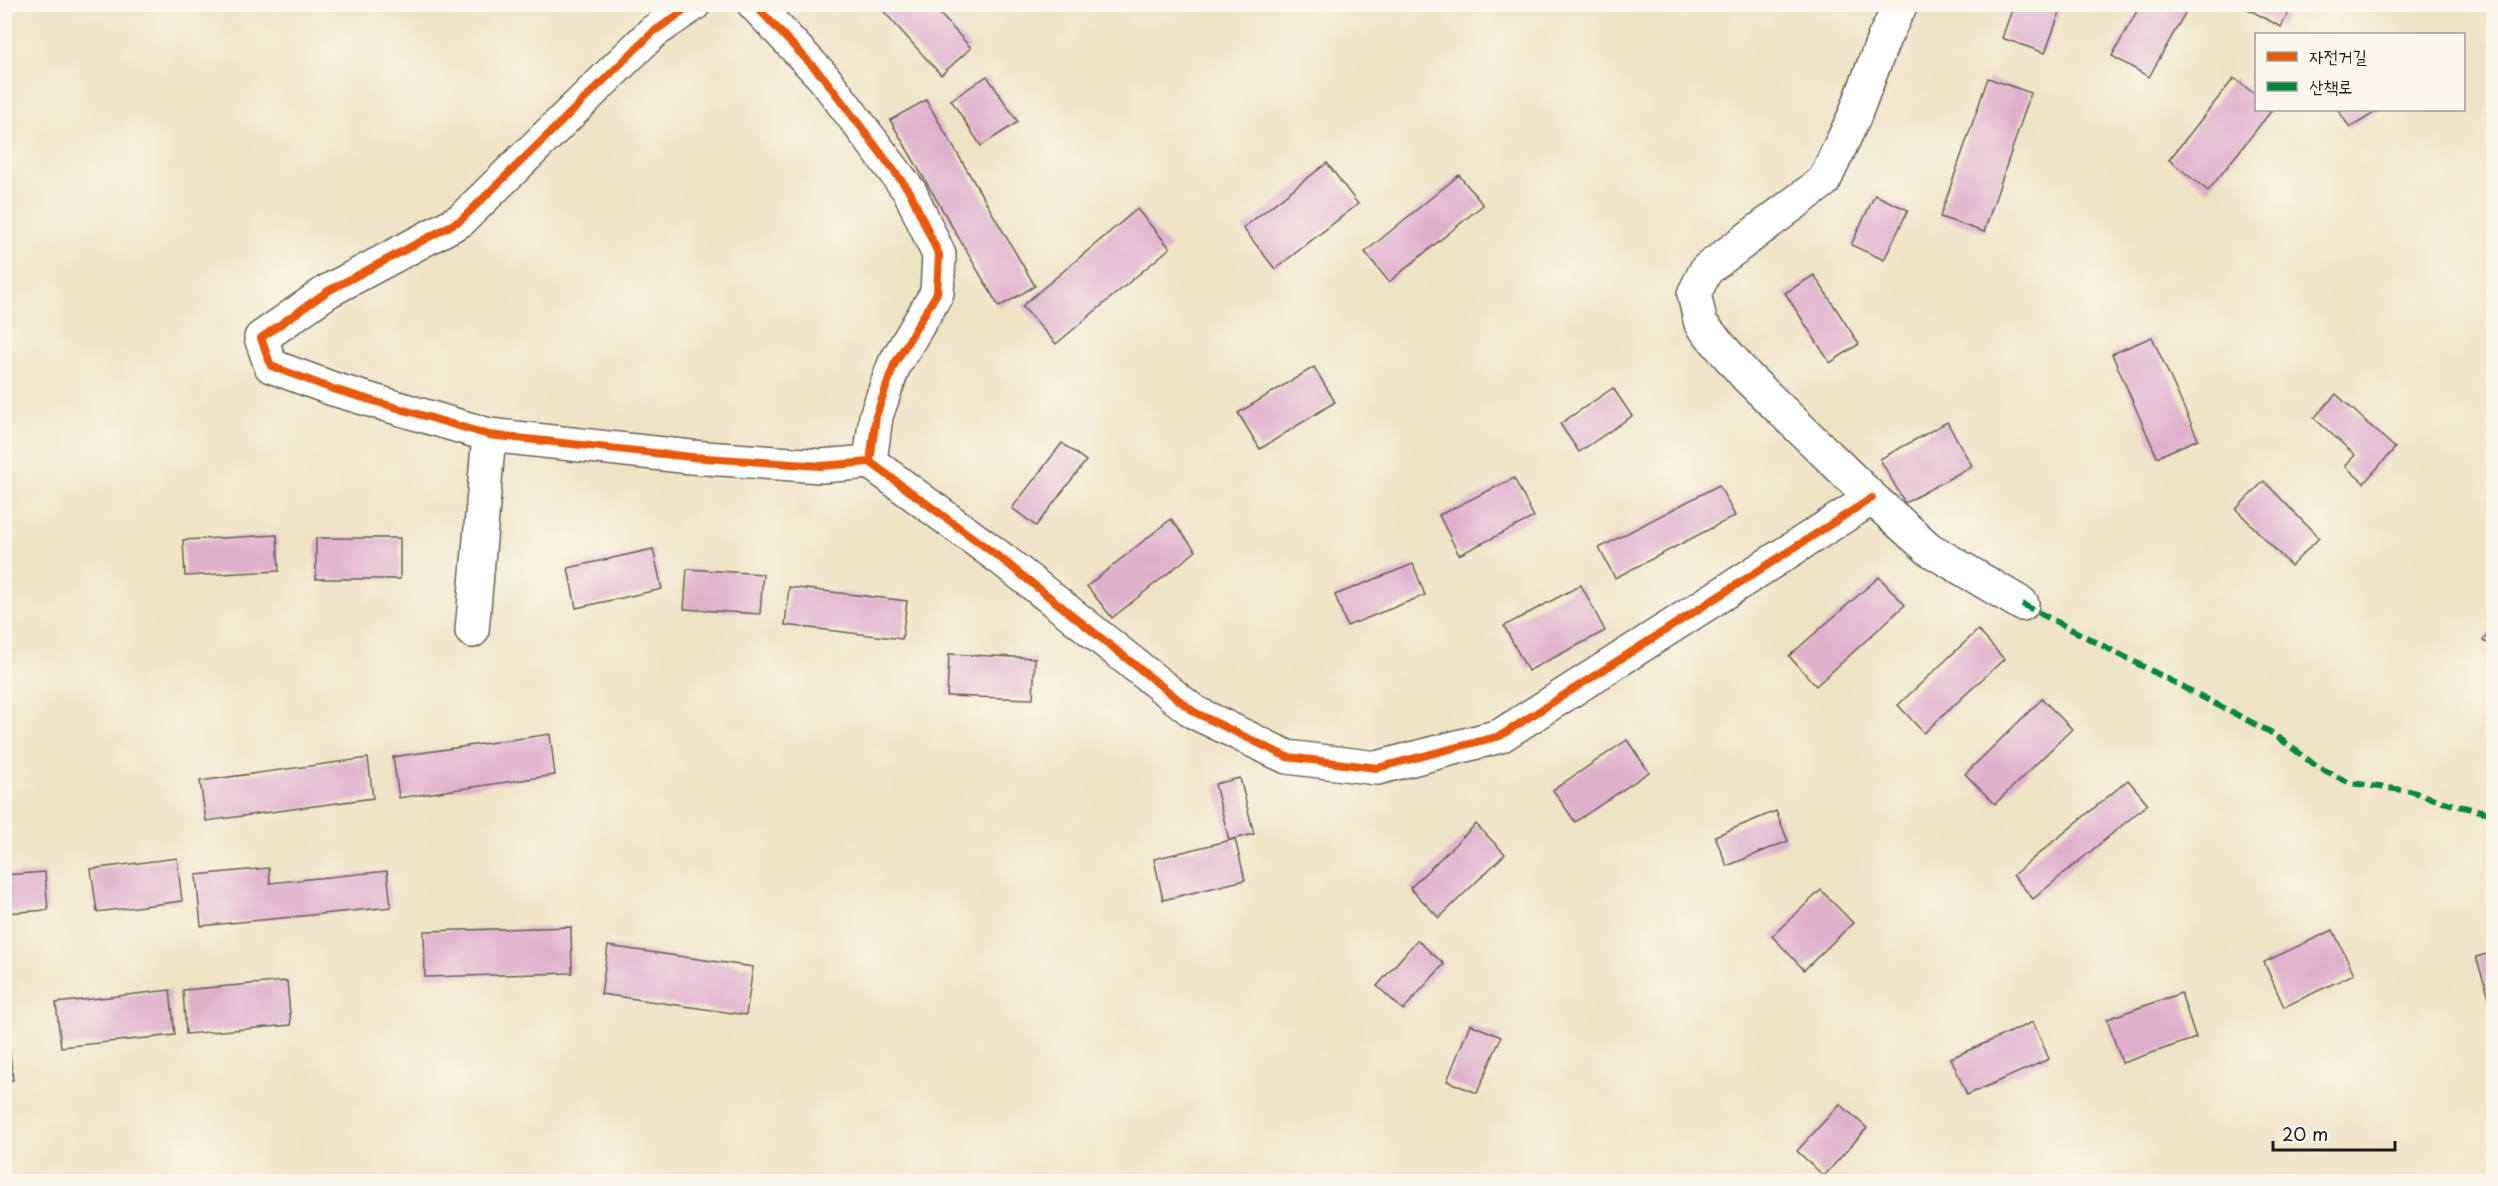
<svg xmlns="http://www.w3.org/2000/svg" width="2498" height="1186" font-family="'Playpen Sans','Poor Story',sans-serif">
  <rect width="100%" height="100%" fill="#fbf7ec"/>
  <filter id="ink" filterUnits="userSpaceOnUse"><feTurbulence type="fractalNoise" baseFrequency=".0167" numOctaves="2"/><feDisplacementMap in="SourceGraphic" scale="12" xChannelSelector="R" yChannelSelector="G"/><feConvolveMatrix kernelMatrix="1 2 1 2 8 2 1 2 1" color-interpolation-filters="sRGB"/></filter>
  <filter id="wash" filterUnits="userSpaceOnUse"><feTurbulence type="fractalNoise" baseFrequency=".008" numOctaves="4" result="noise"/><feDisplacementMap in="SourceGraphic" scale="24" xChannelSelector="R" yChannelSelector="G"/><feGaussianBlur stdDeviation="1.35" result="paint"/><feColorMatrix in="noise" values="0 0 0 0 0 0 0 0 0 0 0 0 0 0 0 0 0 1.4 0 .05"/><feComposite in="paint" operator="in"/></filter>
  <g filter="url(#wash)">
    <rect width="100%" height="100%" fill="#efe3c5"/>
    <g id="blocks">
      <g fill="#dfb0cc">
        <polygon points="877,4 931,4 971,48 941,75"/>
        <polygon points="2014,4 2063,4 2045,53 2002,38"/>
        <polygon points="2141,4 2190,4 2149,77 2112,56"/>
        <polygon points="2243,4 2293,4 2281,27 2242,6"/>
        <polygon points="987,76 1018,122 981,146 951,100"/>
        <polygon points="1988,78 2031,93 1984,232 1940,217"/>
        <polygon points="2234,78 2256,95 2256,110 2272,110 2208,191 2169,160"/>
        <polygon points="926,100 1035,286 999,307 890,120"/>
        <polygon points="2338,110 2379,110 2350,128"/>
        <polygon points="1327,163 1358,204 1275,269 1243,228"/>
        <polygon points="1459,175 1483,205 1389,282 1365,252"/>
        <polygon points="1875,195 1908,210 1884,260 1851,245"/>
        <polygon points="1137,209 1170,248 1056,344 1022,306"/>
        <polygon points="1814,275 1859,344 1830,363 1785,293"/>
        <polygon points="2152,337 2198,439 2157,457 2112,354"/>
        <polygon points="1314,367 1335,402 1260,449 1238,413"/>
        <polygon points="1613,388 1632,416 1579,452 1560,424"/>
        <polygon points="2336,394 2395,448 2364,483 2345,466 2355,455 2314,418"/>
        <polygon points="1947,422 1972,466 1905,503 1880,459"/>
        <polygon points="1062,443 1086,461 1036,526 1012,508"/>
        <polygon points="1514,478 1534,517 1459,555 1439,515"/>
        <polygon points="2264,481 2319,538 2291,566 2236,509"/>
        <polygon points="1719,485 1735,516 1615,578 1599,548"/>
        <polygon points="1171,519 1196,551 1112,618 1087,586"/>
        <polygon points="277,535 279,571 185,576 183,540"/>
        <rect x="316" y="538" width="84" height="41"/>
        <polygon points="653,549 662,589 576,608 568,568"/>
        <polygon points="1413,564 1425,595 1347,626 1335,595"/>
        <polygon points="687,569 763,574 760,614 684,609"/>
        <polygon points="1879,577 1905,605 1816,686 1789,656"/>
        <polygon points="1581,585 1605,631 1528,671 1504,626"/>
        <polygon points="789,587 907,601 902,639 785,625"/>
        <polygon points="2494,621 2494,646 2483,641"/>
        <polygon points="1978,630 2004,659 1924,733 1898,705"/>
        <polygon points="949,654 1035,658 1033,699 947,696"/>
        <polygon points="2042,699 2072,729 1995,804 1965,774"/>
        <polygon points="550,734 555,775 399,798 393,757"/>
        <polygon points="1627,740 1649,772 1575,822 1553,790"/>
        <polygon points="368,758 373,798 206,821 200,781"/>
        <polygon points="1240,778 1254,834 1229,840 1215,784"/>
        <polygon points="2128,780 2148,804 2033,899 2013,875"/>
        <polygon points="1776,811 1788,841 1727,866 1715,836"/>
        <polygon points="1476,824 1505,854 1439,918 1410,888"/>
        <polygon points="1235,839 1245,880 1163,900 1154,859"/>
        <polygon points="177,858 182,901 97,912 91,869"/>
        <polygon points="269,868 270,883 387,871 391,907 201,926 196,875"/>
        <polygon points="45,872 48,910 4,913 4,875"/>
        <polygon points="1821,890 1853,923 1804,970 1772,936"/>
        <polygon points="571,927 572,973 425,977 424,931"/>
        <polygon points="2333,930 2354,974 2284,1007 2264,962"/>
        <polygon points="1417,940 1444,964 1403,1010 1377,986"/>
        <polygon points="608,946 753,967 746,1015 601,994"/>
        <polygon points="2494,952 2494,1009 2493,1009 2476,957"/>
        <polygon points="287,981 291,1025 186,1034 183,990"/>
        <polygon points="170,990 175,1035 61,1047 56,1003"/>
        <polygon points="2181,993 2196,1038 2122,1063 2107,1019"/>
        <polygon points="2033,1022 2049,1059 1967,1095 1951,1058"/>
        <polygon points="1470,1024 1501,1037 1477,1093 1447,1081"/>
        <polygon points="4,1038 8,1038 13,1080 4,1081"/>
        <polygon points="1840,1104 1867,1128 1824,1176 1797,1151"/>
      </g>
    </g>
  </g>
  <g filter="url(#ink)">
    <use href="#blocks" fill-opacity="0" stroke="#666257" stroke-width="1.5"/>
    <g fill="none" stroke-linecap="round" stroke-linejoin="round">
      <g stroke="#666257" stroke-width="36">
        <g id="minor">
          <polyline points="694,4 653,32 461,220 328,291 261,338 271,366 333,389 489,435 691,457 821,466 870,462"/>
          <polyline points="754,4 824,78 910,192 939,255 937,293 894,365 876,416 870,462 1003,560 1194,712 1287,757 1377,768 1500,736 1872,498"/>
          <polyline points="1901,4 1884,38 1854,117 1824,181 1706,270 1694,294 1701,324 1747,377 1872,498 1929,549 2022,604"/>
          <polyline points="472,631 489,435"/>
        </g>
      </g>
      <use href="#minor" stroke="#fff" stroke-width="33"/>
      <polyline stroke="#00873e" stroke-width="6" stroke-dasharray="12 6" stroke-linecap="butt" points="2022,604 2274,734 2316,766 2350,783 2410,791 2450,804 2494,814"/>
      <g stroke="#fbf7ec" stroke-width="11">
        <g id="cycleway">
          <polyline points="694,4 653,32 461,220 328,291 261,338 271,366 333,389 489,435 691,457 821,466 870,462"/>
          <polyline points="754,4 824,78 910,192 939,255 937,293 894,365 876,416 870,462 1003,560 1194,712 1287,757 1377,768 1500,736 1872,498"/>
        </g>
      </g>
      <use href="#cycleway" stroke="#e8590c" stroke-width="8"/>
    </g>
  </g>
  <rect width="2498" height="1186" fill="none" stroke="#fbf7ec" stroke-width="24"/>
  <rect x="2255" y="33" width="210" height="78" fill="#fbf7ec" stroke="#a29f99" stroke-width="1.5"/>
  <rect x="2267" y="52" width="30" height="9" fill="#e8590c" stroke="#a29f99" stroke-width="1.5"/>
  <text x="2309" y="63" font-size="18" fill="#1c1c1c">자전거길</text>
  <rect x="2267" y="82" width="30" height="9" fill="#00873e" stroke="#a29f99" stroke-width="1.5"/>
  <text x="2309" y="93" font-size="18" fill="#1c1c1c">산책로</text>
  <path d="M2273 1141v9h122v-9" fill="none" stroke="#1c1c1c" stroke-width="3"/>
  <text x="2282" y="1141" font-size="18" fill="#1c1c1c" stroke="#fbf7ec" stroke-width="4.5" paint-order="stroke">20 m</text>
</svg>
